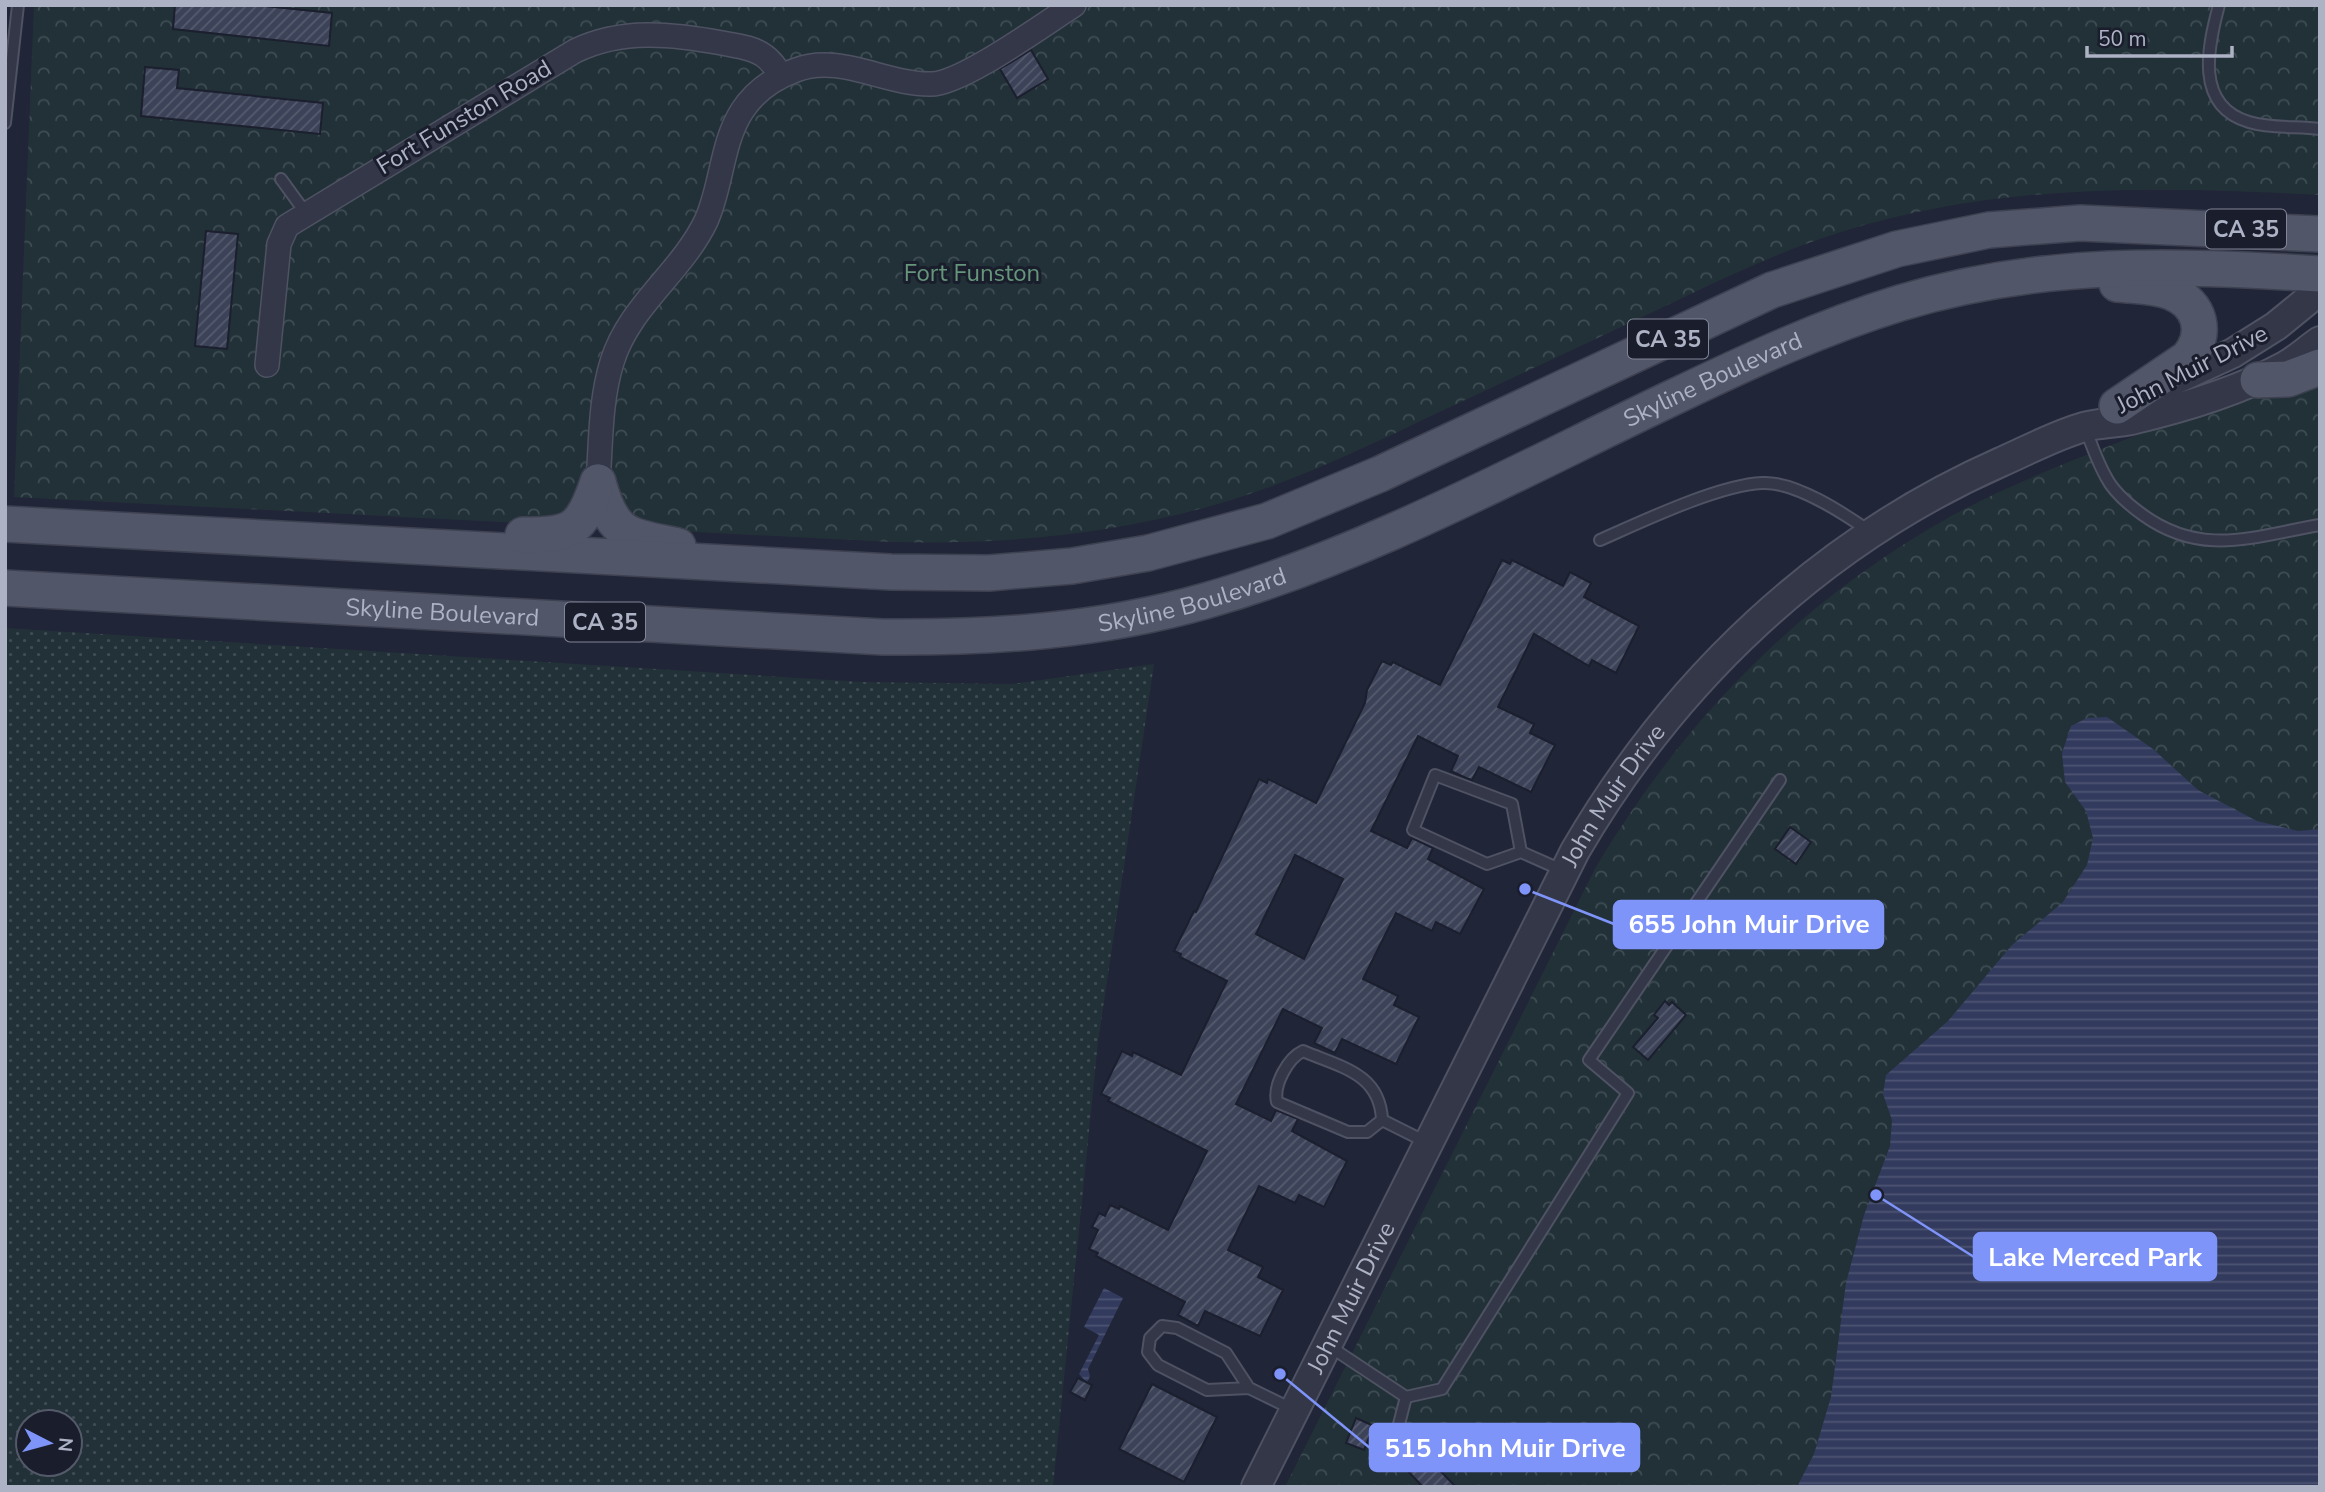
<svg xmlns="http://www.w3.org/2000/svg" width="2325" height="1492" font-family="'Nunito Sans',sans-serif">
  <defs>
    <pattern id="grass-dots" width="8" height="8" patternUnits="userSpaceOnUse" patternTransform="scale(1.75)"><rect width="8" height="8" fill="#223138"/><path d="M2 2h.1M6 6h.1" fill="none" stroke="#3f4c53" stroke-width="1.8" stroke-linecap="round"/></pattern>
    <pattern id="forest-crowns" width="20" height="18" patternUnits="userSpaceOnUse" patternTransform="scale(1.75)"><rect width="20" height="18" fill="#223138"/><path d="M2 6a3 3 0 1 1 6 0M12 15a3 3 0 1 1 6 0" fill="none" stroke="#3f4c53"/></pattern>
    <pattern id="water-rules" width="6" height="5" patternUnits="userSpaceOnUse" patternTransform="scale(1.75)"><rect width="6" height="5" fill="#323a5d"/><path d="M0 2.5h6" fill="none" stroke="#4d5473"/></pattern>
    <pattern id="building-hatch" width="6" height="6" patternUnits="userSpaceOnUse" patternTransform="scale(1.75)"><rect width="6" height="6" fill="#3c4258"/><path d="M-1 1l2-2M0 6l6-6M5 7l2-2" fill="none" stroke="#565b6e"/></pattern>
  </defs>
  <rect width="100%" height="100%" fill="#202537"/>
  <path fill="url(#grass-dots)" fill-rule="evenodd" d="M 5,628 L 862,682 L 1012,684 L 1154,664 L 1098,1042 L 1053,1487 L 5,1487 ZM 28,1422 L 70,1422 L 70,1464 L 28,1464 Z"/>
  <g fill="url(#forest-crowns)">
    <path d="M 34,5 L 2320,5 L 2320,195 C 2159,186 2000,183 1844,231 C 1779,251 1718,281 1657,310 C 1583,345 1508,380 1433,415 C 1377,442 1320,469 1261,490 C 1142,532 1018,545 892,542 L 14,497 Z"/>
    <path d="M 2320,366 L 2320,1487 L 1285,1487 L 1596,867 C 1684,719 1802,599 1953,515 C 2009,485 2068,462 2127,439 C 2191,414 2255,389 2320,366 Z"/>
  </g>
  <g fill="url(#water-rules)">
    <polygon points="2107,717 2153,749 2198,790 2257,821 2298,831 2320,829 2320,1487 1797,1487 1814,1454 1831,1397 1846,1283 1864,1215 1890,1146 1892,1120 1883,1094 1886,1075 1948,1021 2012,945 2063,902 2087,865 2093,838 2086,811 2065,782 2062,753 2071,726 2087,718"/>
    <polygon points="1104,1288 1123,1298 1088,1369 1090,1376 1087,1383 1079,1374 1099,1335 1084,1327"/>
  </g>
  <g fill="url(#building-hatch)" stroke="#1b1f2e" stroke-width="2" fill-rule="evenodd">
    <polygon points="175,5 255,5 332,13 329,46 173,29"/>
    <polygon points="1031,50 1048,79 1017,98 1000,69"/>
    <polygon points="145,67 179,70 177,88 323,103 320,134 141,116"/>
    <polygon points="206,231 238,234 227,349 195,346"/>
    <path d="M 1502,560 L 1510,564 L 1512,560 L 1563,586 L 1570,572 L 1591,583 L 1584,597 L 1639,626 L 1616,673 L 1592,660 L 1589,666 L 1534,634 L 1498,707 L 1534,724 L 1530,733 L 1555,745 L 1531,792 L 1479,767 L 1472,780 L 1466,778 L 1451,771 L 1458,756 L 1418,736 L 1371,831 L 1407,848 L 1412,838 L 1433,848 L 1428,859 L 1484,889 L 1460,934 L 1436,922 L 1432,931 L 1396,913 L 1363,979 L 1398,996 L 1394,1005 L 1419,1017 L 1396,1064 L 1342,1039 L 1335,1053 L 1314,1043 L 1322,1028 L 1283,1009 L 1236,1104 L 1271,1121 L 1276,1110 L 1298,1119 L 1292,1131 L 1347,1161 L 1324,1207 L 1299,1195 L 1295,1203 L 1259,1186 L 1228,1250 L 1263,1267 L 1258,1277 L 1283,1290 L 1260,1336 L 1205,1311 L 1198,1326 L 1178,1315 L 1185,1302 L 1096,1256 L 1098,1253 L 1089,1249 L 1098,1230 L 1092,1227 L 1099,1213 L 1105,1216 L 1110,1205 L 1119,1209 L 1120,1206 L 1168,1230 L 1207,1151 L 1108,1101 L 1110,1098 L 1101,1094 L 1122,1051 L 1132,1056 L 1133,1052 L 1181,1075 L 1227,981 L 1180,957 L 1181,954 L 1174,951 L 1194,911 L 1196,912 L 1259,779 L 1267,783 L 1268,779 L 1316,803 L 1365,703 L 1367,690 L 1382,661 L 1391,665 L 1393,662 L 1440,685 ZM 1295,855 L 1343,879 L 1304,959 L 1256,934 Z"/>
    <polygon points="1790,827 1811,842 1796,864 1775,849"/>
    <polygon points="1665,1001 1669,1005 1672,1002 1686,1015 1648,1060 1633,1047 1658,1018 1654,1015"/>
    <polygon points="1078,1378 1092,1385 1085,1400 1070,1392"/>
    <polygon points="1152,1384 1217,1417 1184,1482 1119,1449"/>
    <polygon points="1356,1418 1374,1426 1364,1450 1346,1443"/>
    <polygon points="1420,1450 1456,1487 1423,1487 1404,1467"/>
  </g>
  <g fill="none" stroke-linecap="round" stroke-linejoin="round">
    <g stroke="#4e5263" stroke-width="14">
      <g id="service">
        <path d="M 2219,5 C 2208,46 2194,106 2249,122 C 2272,129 2297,126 2320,129"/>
        <polyline points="5,123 18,5"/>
        <polyline points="281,179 305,212"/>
        <path d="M 2085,427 C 2091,444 2097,461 2106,477 C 2114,493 2129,505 2143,515 C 2203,558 2254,536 2320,525"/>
        <path d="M 1600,540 C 1641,522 1718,485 1762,483 C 1795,481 1843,513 1869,531"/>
        <polyline points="1521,852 1487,864 1413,830 1435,775 1512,804 1521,852 1564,871"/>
        <path d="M 1303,1051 C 1340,1067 1380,1073 1382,1120 L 1367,1132 L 1348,1132 L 1277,1102 C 1273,1085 1288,1058 1303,1051 Z"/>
        <polyline points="1382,1120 1426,1142"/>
        <polyline points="1329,1346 1406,1397 1442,1389 1628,1093 1589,1060 1780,780"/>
        <polyline points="1249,1388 1207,1390 1158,1365 1148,1352 1150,1338 1162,1326 1177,1328 1226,1353 1249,1388 1294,1410"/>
        <polyline points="1389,1463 1406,1397"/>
      </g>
    </g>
    <g stroke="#4e5263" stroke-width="26">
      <g id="minor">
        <path d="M 267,365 L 279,244 L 287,226 L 575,51 C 622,28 673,34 722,43 C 736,46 752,47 763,55 C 771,60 776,68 781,76"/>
        <path d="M 598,482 C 601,442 600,401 612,362 C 629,306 681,273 706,221 C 722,186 721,144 742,111 C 755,91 774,78 796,70 C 840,53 886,85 931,84 C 962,84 1044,24 1074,5"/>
      </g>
    </g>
    <g stroke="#4e5263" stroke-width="32">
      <g id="tertiary">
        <polyline points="2168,383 2233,353 2276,326 2314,295 2320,274"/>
        <path id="s1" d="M 1256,1487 L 1575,851 C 1674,681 1820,542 2001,462 C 2028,450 2056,435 2084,427 C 2099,423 2116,423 2131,420 C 2182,408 2239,391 2285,366 C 2298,359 2308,349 2320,341"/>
      </g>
    </g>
    <g stroke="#3d4151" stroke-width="38">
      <g id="primary">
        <polyline points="2258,380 2288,379 2320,367"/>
        <path d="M 2117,406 L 2188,358 C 2208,334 2201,304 2171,292 C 2154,285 2135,286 2117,284"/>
        <path d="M 598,482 C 613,537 627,535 678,546"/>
        <polyline points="5,524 891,572 989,573 1072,566 1148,553 1267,521 1380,474 1772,290 1897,249 1989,230 2080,223 2320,234"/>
        <path d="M 523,535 C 574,535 581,530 598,482"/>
        <path id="s2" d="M 5,588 L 883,637 C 992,638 1100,631 1205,601 C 1369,554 1522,469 1676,396 C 1749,361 1822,327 1900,303 C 2043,260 2173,265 2320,274"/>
      </g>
    </g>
    <use href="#service" stroke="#333748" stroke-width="10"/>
    <use href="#minor" stroke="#333748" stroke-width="23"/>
    <use href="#tertiary" stroke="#333748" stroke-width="28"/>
    <use href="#primary" stroke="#515668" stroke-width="35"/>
  </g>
  <g text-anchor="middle" stroke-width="6" stroke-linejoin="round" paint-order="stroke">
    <g fill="#191d2c" stroke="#818597" stroke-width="2">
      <rect x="2206" y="209.5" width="80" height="39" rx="5"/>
      <rect x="1628" y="319.5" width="80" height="39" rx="5"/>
      <rect x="565" y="602.5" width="80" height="39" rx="5"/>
    </g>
    <g font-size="23" font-weight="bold" fill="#adb2c5">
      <text x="2246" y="237">CA 35</text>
      <text x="1668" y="347">CA 35</text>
      <text x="605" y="630">CA 35</text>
    </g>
    <g font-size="24" fill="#adb2c5" stroke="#191d2c">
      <text transform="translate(464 117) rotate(-31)" y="8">Fort Funston Road</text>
      <text transform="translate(2192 369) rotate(-27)" y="8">John Muir Drive</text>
      <text dy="8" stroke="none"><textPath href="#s2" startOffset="1759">Skyline Boulevard</textPath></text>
      <text dy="8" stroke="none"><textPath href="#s2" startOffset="1192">Skyline Boulevard</textPath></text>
      <text dy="8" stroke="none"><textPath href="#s2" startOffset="438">Skyline Boulevard</textPath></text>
      <text dy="8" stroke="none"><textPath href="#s1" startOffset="779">John Muir Drive</textPath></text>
      <text dy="8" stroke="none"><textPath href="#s1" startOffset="212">John Muir Drive</textPath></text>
    </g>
    <g font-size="24" fill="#65957a" stroke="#191d2c">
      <text x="972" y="281">Fort Funston</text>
    </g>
  </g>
  <path fill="none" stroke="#7f94f9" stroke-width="2.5" d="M1525 889L1614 924M1876 1195L1974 1257M1280 1374L1370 1448"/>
  <g fill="#7f94f9" stroke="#191d2c" stroke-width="2.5">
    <circle cx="1525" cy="889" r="7"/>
    <circle cx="1876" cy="1195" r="7"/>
    <circle cx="1280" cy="1374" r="7"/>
  </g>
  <g fill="#7f94f9" stroke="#7f94f9" stroke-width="2.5">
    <rect x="1614" y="901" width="269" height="47" rx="7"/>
    <rect x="1974" y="1233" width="242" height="47" rx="7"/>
    <rect x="1370" y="1424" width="269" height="47" rx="7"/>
  </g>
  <g font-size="26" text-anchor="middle" font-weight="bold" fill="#fff">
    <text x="1749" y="933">655 John Muir Drive</text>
    <text x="2095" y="1266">Lake Merced Park</text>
    <text x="1505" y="1457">515 John Muir Drive</text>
  </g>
  <rect width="2325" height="1492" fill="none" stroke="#adb2c5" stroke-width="14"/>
  <g transform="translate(49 1443) rotate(96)"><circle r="33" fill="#191d2c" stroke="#545969" stroke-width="2"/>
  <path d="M0-5L12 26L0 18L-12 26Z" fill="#7f94f9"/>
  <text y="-10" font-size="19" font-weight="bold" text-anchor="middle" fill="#adb2c5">N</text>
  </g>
  <path d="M2087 46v10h145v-10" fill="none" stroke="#adb2c5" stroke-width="3.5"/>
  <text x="2098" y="46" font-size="21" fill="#adb2c5" stroke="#191d2c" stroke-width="5" paint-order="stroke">50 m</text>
</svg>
